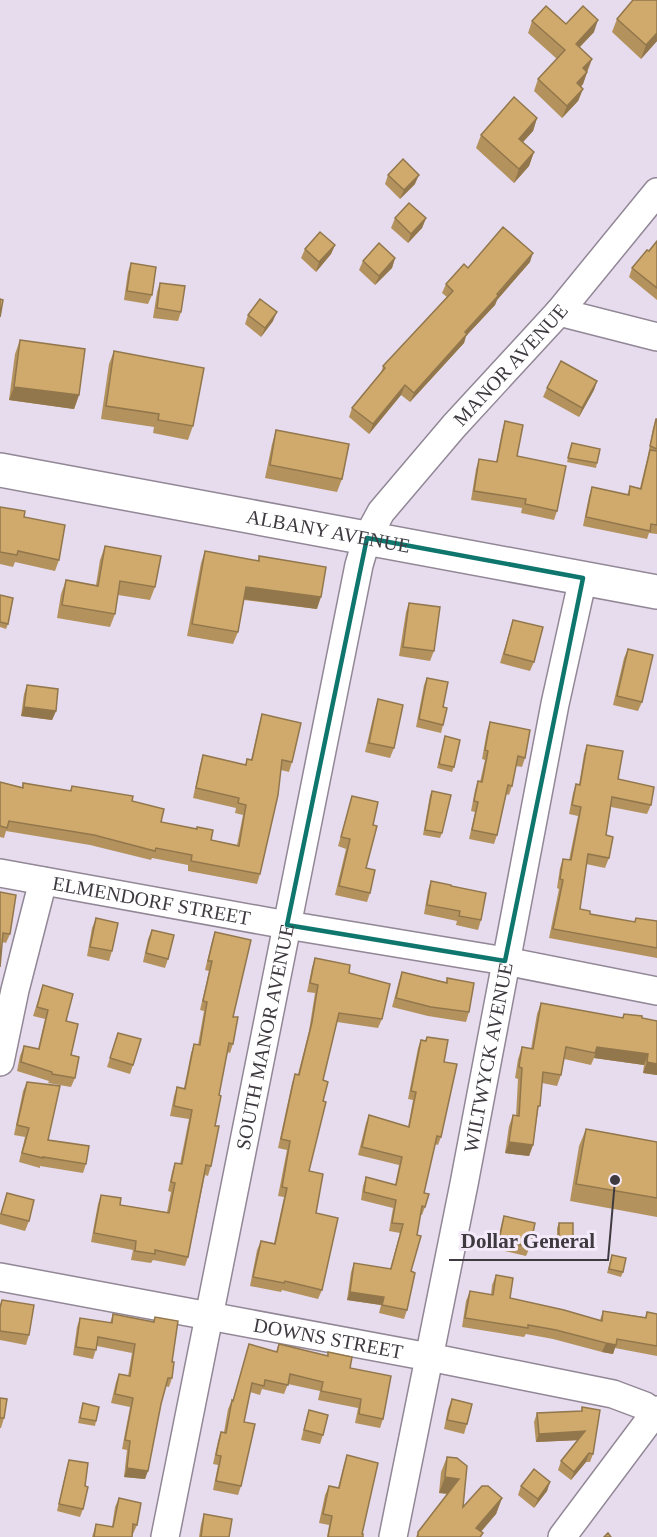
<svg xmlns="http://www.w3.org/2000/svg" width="657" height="1537" font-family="Georgia,serif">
  <rect width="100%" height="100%" fill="#e7dced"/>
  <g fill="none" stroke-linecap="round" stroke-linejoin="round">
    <g stroke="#918796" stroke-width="30">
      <g id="minor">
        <polyline points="559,312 657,337"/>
        <path id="s1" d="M 0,873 L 287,925 L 505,961 L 657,991"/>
        <polyline points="0,1062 15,990 43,881"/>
        <path id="s2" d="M 0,1277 L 429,1357 L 613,1394 L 645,1406 L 655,1413"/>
        <path id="s3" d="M 165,1537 L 359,565 L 367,538 L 381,512 L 454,426 L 559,312 L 657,192"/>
        <path id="s4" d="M 393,1537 L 464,1184 L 555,704 L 583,578"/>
        <polyline points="562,1537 657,1410"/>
      </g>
    </g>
    <g stroke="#918796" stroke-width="36">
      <g id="major">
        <path id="s5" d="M 0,470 L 657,592"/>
      </g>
    </g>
    <use href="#minor" stroke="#fff" stroke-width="27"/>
    <use href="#major" stroke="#fff" stroke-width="33"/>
  </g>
  <g fill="#b3925d">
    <polygon points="617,19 657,41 641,59 612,32"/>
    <polygon points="532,21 566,24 594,32 579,48 592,59 583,84 581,87 583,89 578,101 562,118 534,91 538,79 557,59 528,33"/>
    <polygon points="537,118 533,131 523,142 534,152 529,166 514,183 476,148 481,135"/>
    <polygon points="388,175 415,184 400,199 385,184"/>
    <polygon points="395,218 426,218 422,228 408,243 391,228"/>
    <polygon points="657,241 657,300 629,277 632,268 649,251"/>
    <polygon points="335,245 331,254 316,272 301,258 305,249"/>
    <polygon points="395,258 392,268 375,285 359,270 363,261"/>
    <polygon points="530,262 497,300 495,305 466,336 464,343 410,402 401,395 369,434 349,417 352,408 381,373 383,366 447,297 442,293 446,284 468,268"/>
    <polygon points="131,263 152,295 148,304 124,300 128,272"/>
    <polygon points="160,283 181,312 178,321 153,318 157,292"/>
    <polygon points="248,315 273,321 261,337 245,324"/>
    <polygon points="20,340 79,395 74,409 9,400 15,354"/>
    <polygon points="114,351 193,426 188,440 153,433 154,427 101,419 109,364"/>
    <polygon points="597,381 594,390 579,417 543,397 547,388"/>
    <polygon points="656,419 657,419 657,534 649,533 647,539 583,526 589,496 592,487 627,495 630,486 640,488 648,455 653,428"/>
    <polygon points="505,421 517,456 557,511 554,520 521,513 522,508 471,500 476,469 479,459 496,462 502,431"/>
    <polygon points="276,430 342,479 337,492 265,478 272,444"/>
    <polygon points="572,443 597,463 596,468 567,462"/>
    <polygon points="0,507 24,517 59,560 55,571 15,562 13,567 0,564"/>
    <polygon points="105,546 155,587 150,600 118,595 115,614 110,627 57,618 61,594 66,580 96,585 100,560"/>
    <polygon points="205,551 258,561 259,556 317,609 244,600 238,632 233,644 187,636 201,563"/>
    <polygon points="0,595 8,624 6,629 0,627"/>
    <polygon points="409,603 434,651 430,661 399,656 406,612"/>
    <polygon points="513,620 534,662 530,671 500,663"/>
    <polygon points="628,649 642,702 638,711 613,705 624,658"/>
    <polygon points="427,678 443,707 443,725 441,733 416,727 424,685"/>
    <polygon points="27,685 56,711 52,720 21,716 24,694"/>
    <polygon points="378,699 394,748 390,758 365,752 375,709"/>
    <polygon points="262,714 292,762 289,772 281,770 260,874 257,884 188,871 188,865 152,858 151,860 90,845 6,831 4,838 0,837 0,782 22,787 23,783 70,791 72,786 132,801 161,822 211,840 237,845 243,815 235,813 236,808 193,798 200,765 203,755 245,765 247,759 251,760 259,724"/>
    <polygon points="490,722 525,758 522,767 516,766 512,786 509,795 506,794 497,835 494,844 469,839 475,812 471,811 475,790 478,781 480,782 485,760 482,759 487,731"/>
    <polygon points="445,736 454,767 452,772 437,768"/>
    <polygon points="587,745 618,779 651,805 647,814 611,807 606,835 609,858 605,868 586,864 580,909 590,914 634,922 636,918 657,921 657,958 549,938 559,889 557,888 560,868 563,859 569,860 578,816 569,814 573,793 576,784 579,785 584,754"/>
    <polygon points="432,791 442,833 440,838 423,835 430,795"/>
    <polygon points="352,796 373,825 366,868 370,893 367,902 335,895 346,849 338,846"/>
    <polygon points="431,881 451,886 481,920 478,930 456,925 457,921 424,914 428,890"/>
    <polygon points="0,892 10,934 6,943 2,942"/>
    <polygon points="96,918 112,951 109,961 87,956 92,928"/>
    <polygon points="152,930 168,959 165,968 143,962 148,939"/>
    <polygon points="215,932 233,1017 233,1044 230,1053 227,1052 219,1095 211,1166 208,1176 205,1175 188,1257 185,1266 153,1260 151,1263 131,1260 133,1250 91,1242 98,1204 101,1195 120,1205 167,1212 171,1192 168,1191 172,1172 175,1163 180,1164 189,1119 170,1116 174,1096 177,1087 184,1088 191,1053 194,1044 198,1045 204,1011 200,1010 209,971 205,970 212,941"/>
    <polygon points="315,958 349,973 382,1019 378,1028 337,1022 323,1080 323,1101 309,1171 316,1213 322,1290 318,1299 282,1290 281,1292 250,1286 257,1250 261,1241 274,1243 284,1197 278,1196 287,1150 278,1148 292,1083 295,1074 298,1074 309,1031 315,993 307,992 312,967"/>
    <polygon points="402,972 446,982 447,978 469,1012 466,1022 428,1016 392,1007 399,981"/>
    <polygon points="43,985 66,1021 75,1078 71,1087 48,1083 49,1081 17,1071 20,1056 24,1046 38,1049 45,1019 33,1016"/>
    <polygon points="541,1003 622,1018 624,1014 642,1018 657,1021 657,1075 643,1073 644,1065 594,1058 591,1065 564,1059 561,1075 557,1086 542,1083 533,1145 529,1156 505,1153 509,1126 513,1115 516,1116 518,1079 515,1078 518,1059 522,1047 531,1049 537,1014"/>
    <polygon points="118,1033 133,1065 130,1074 107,1067"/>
    <polygon points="427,1037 444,1062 441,1137 438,1145 435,1144 424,1193 425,1207 422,1215 420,1215 411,1271 407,1310 404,1319 379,1313 381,1305 347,1300 351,1272 354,1263 390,1269 400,1233 389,1231 393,1208 361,1200 363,1186 366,1177 395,1185 399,1165 358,1155 366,1123 369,1115 408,1127 413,1100 408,1099 418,1048 421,1040 425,1041"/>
    <polygon points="27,1082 48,1140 86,1164 83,1173 40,1166 40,1168 19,1162 25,1137 14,1135 23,1091"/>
    <polygon points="586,1129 657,1142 657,1217 570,1201 579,1146"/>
    <polygon points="7,1193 29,1221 25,1231 0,1224 0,1215"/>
    <polygon points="504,1216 530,1247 526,1256 496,1249 501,1226"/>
    <polygon points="559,1223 573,1238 571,1242 557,1242 557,1228"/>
    <polygon points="612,1255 623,1272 621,1277 607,1273"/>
    <polygon points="496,1275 510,1298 600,1320 603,1311 645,1317 647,1312 657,1314 657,1356 615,1348 613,1354 602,1352 553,1339 526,1334 524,1337 462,1327 466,1301 470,1291 491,1295 492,1285"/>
    <polygon points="2,1300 29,1335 26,1345 0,1340 0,1305"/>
    <polygon points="113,1314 153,1322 155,1317 172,1362 172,1378 169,1387 165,1386 145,1479 124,1477 127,1450 122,1449 130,1407 111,1403 116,1382 119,1374 128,1376 132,1353 97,1346 93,1359 73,1355 77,1327 80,1318 110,1323"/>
    <polygon points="249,1344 276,1352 279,1344 327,1356 328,1352 350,1368 383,1419 380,1428 355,1423 358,1408 318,1400 320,1391 288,1384 284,1394 262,1389 260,1395 250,1392 244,1422 241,1486 238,1495 213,1490 218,1465 213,1464 218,1441 221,1432 224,1432 228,1409 232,1400 233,1400"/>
    <polygon points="0,1398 4,1418 1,1428 0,1428"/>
    <polygon points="452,1399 467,1424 464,1434 444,1429 448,1409"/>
    <polygon points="83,1403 96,1421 95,1426 78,1423"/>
    <polygon points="582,1407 593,1454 590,1462 586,1462 571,1480 558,1470 561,1461 578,1440 536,1442 534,1422 537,1413 581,1411"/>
    <polygon points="309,1410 323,1435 320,1444 301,1440 306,1420"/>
    <polygon points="347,1455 363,1537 327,1537 329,1525 319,1523 325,1495 329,1486 338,1488 344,1464"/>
    <polygon points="447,1457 463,1507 502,1498 496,1514 481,1532 483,1533 481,1537 416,1537 418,1532 447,1494 439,1493 441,1472"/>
    <polygon points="69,1460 85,1486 83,1509 80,1517 57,1511 67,1467"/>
    <polygon points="550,1482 547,1491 534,1508 518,1495 521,1486"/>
    <polygon points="119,1498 137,1525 133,1534 132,1534 132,1537 92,1537 96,1524 112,1527 115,1507"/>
    <polygon points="204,1514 229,1537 199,1537 201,1524"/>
  </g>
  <g fill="#92774c">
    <polygon points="598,20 594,32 571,56 576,44"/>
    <polygon points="657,33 657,41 641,59 646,45"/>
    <polygon points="592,59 587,71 579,80 583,68"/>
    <polygon points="587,72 583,84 572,95 577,83"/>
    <polygon points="583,89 578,101 562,118 567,106"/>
    <polygon points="537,118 533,131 514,152 519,139"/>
    <polygon points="534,152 529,166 514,183 519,169"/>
    <polygon points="419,175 415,184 400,199 404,190"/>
    <polygon points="426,218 422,228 408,243 411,234"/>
    <polygon points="335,245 331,254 316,272 319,262"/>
    <polygon points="533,253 530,262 497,300 495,305 466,336 464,343 410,402 414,393"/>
    <polygon points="395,258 392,268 375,285 379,276"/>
    <polygon points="277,312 273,321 261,337 265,328"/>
    <polygon points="597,381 594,390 579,417 582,408"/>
    <polygon points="405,385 401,395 369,434 373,424"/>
    <polygon points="14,387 79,395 74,409 9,400"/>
    <polygon points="246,587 321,597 317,609 242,599"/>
    <polygon points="24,707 56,711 52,720 21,716"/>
    <polygon points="597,1047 648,1054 644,1065 594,1058"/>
    <polygon points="647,1062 657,1064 657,1075 643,1073"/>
    <polygon points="509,1142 533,1145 529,1156 505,1153"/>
    <polygon points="559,1238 573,1238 571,1242 557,1242"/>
    <polygon points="350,1292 384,1297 381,1305 347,1300"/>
    <polygon points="606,1343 616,1345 613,1354 602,1352"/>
    <polygon points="585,1431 582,1440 536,1442 539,1434"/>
    <polygon points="589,1453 586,1462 571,1480 574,1472"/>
    <polygon points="127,1468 148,1471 145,1479 124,1477"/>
    <polygon points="445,1477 459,1479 453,1494 439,1493"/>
    <polygon points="550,1482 547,1491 534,1508 538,1499"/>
    <polygon points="502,1498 496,1514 476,1537 476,1528"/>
  </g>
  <g fill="#d0aa6c" stroke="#92774c" stroke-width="1.5">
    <polygon points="633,0 657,0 657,33 646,45 617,19"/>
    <polygon points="546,6 566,24 583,6 598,20 576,44 592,59 583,68 587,72 577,83 583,89 567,106 538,79 565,50 532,21"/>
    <polygon points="514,97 537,118 519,139 534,152 519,169 481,135"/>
    <polygon points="403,159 419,175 404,190 388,175"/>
    <polygon points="409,203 426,218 411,234 395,218"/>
    <polygon points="503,227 533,253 497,294 498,296 465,332 467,334 414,393 405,385 373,424 352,408 385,368 383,366 453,291 446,284 464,264 468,268"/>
    <polygon points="320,232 335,245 319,262 305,249"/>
    <polygon points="657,241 657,288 632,268 647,250 649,251"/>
    <polygon points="379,243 395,258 379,276 363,261"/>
    <polygon points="131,263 156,267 152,295 127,291"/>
    <polygon points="160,283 185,286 181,312 157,308"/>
    <polygon points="0,299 3,300 0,317"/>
    <polygon points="260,299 277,312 265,328 248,315"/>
    <polygon points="20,340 85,349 79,395 14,387"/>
    <polygon points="114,351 204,368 193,426 158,420 159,414 106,406"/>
    <polygon points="561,361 597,381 582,408 547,388"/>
    <polygon points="656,419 657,419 657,449 650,446"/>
    <polygon points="505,421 523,425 517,456 566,466 557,511 525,504 526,499 474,491 479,459 497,462"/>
    <polygon points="276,430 349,444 342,479 270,465"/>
    <polygon points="572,443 600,449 597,463 568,458"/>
    <polygon points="650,450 657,451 657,525 651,524 650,531 586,517 592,487 629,495 630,486 641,489"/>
    <polygon points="0,507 25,511 24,517 65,525 59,560 18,551 17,555 0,552"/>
    <polygon points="105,546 161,556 155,587 120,581 115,614 62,605 66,580 98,586"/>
    <polygon points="205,551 259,561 259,556 326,567 321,597 246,587 238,632 192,624"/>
    <polygon points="0,595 13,598 8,624 0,622"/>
    <polygon points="409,603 440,607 434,651 403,647"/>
    <polygon points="513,620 543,627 534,662 504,654"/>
    <polygon points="628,649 653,655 642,702 617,696"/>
    <polygon points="427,678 448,682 443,707 447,708 443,725 419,719"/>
    <polygon points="27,685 58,689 56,711 24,707"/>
    <polygon points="378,699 403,705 394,748 369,743"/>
    <polygon points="262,714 301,723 292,762 282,760 278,795 260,874 191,861 192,855 156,848 155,851 94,835 9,821 7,828 0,826 0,782 23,788 23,783 71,791 72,786 133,796 132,801 164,809 161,822 197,829 197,827 213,830 211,840 239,846 246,805 238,803 239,798 196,788 203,755 246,765 247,759 252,760"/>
    <polygon points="490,722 530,730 525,758 518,756 512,786 508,785 497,835 472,830 478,802 474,801 478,781 482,782 488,751 485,750"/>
    <polygon points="445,736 460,740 454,767 439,764"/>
    <polygon points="587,745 623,751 618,779 654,787 651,805 612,797 606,835 613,837 609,858 588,854 580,909 590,911 590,914 635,922 636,918 657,921 657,948 553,929 563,880 560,879 563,859 571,860 581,807 572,805 576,784 580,785"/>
    <polygon points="432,791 451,795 442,833 425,830"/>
    <polygon points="352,796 378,802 373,825 377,826 366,868 375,870 370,893 339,886 350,839 341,837"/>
    <polygon points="431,881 451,885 451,886 486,893 481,920 459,916 460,911 427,905"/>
    <polygon points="0,892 16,895 10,934 3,933 0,967"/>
    <polygon points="96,918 118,923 112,951 90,947"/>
    <polygon points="152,930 174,935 168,959 146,953"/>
    <polygon points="215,932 251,940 233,1017 238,1017 233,1044 229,1043 219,1095 221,1096 215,1126 219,1126 211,1166 206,1165 188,1257 155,1250 155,1254 135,1251 136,1241 94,1233 101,1195 121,1198 120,1205 169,1213 175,1183 171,1182 175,1163 182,1164 192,1110 174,1106 177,1087 185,1089 194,1044 200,1045 207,1002 203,1001 212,961 208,961"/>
    <polygon points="315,958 350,965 349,973 390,984 382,1019 339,1013 323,1080 328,1082 323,1101 326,1102 309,1171 323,1174 316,1213 338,1218 322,1290 285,1281 284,1283 253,1277 261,1241 275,1244 287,1188 282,1187 290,1141 281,1139 295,1074 299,1075 312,1022 318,985 310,983"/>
    <polygon points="402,972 447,983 447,978 474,983 469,1012 431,1007 396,998"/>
    <polygon points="43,985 73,994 66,1021 78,1024 71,1055 79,1057 75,1078 52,1074 52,1072 21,1062 24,1046 39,1049 48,1010 37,1007"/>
    <polygon points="541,1003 623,1018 624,1014 642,1016 642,1018 657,1021 657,1064 647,1062 648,1054 597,1047 595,1053 566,1047 561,1075 543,1072 540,1106 538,1106 533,1145 509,1142 513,1115 519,1116 522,1068 519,1067 522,1047 533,1049"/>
    <polygon points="118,1033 141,1039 133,1065 110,1058"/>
    <polygon points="427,1037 448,1040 444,1062 457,1064 441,1137 437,1136 424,1193 429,1194 425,1207 422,1206 417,1235 421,1236 411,1271 415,1273 407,1310 382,1305 384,1297 350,1292 354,1263 391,1269 403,1224 392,1223 396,1200 364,1192 366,1177 396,1185 402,1157 362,1147 369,1115 409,1127 416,1092 411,1091 421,1040 426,1041"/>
    <polygon points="27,1082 60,1086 48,1140 89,1146 86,1164 43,1157 43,1158 22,1153 29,1128 17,1125"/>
    <polygon points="586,1129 657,1142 657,1198 576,1184"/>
    <polygon points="7,1193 34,1200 29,1221 1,1214"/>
    <polygon points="504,1216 535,1223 530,1247 499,1240"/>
    <rect x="559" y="1223" width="14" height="15"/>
    <polygon points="612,1255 626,1258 623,1272 609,1269"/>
    <polygon points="496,1275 513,1278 510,1298 564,1310 602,1321 603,1311 646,1318 647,1312 657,1314 657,1346 617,1339 616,1345 606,1343 556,1330 528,1325 528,1328 465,1318 470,1291 493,1295"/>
    <polygon points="2,1300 34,1305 29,1335 0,1331 0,1308"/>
    <polygon points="113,1314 154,1322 155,1317 178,1321 172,1362 174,1362 172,1378 168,1378 161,1404 148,1471 127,1468 130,1441 125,1440 133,1398 115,1394 119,1374 130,1376 135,1344 98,1337 96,1350 76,1347 80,1318 112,1323"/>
    <polygon points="249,1344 277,1352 279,1344 328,1356 328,1352 352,1357 350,1368 391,1376 383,1419 359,1414 361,1399 321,1391 323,1382 290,1374 288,1385 265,1380 264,1386 252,1383 244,1422 255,1424 241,1486 216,1481 221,1456 216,1455 221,1432 226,1433 232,1400 233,1401"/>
    <polygon points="0,1398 7,1399 4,1418 0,1418"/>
    <polygon points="452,1399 472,1404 467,1424 447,1420"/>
    <polygon points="83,1403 99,1407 96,1421 80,1418"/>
    <polygon points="582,1407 600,1410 593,1454 589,1453 574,1472 561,1461 585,1431 539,1434 537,1413 582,1411"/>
    <polygon points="309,1410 328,1415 323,1435 304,1430"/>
    <polygon points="347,1455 378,1463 362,1534 363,1534 363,1537 328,1537 332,1516 323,1514 329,1486 339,1488"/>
    <polygon points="447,1457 457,1458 467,1466 463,1507 482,1486 488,1486 502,1498 476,1528 483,1533 480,1537 418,1537 418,1532 459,1479 445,1477"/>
    <polygon points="69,1460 88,1463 85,1486 88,1487 83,1509 59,1504"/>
    <polygon points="534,1469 550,1482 538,1499 521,1486"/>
    <polygon points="119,1498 141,1503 137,1525 133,1524 132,1537 94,1537 96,1524 113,1527"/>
    <polygon points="204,1514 232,1519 229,1537 201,1537"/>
    <polygon points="608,1533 611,1537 604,1537"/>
  </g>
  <path fill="none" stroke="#0f766e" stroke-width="4.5" stroke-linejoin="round" d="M 367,538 L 583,578 L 505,961 L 287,925 Z"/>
  <g text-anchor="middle" stroke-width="6" stroke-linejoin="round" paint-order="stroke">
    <g font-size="20" fill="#3e3a40" stroke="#f4eafa">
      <text dy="7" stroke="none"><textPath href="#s3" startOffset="1245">MANOR AVENUE</textPath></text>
      <text dy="7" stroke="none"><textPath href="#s5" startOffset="334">ALBANY AVENUE</textPath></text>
      <text dy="7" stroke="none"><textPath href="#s1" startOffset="154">ELMENDORF STREET</textPath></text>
      <text dy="7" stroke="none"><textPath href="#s3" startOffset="510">SOUTH MANOR AVENUE</textPath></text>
      <text dy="7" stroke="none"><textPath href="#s4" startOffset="489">WILTWYCK AVENUE</textPath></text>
      <text dy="7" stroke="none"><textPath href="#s2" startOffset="334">DOWNS STREET</textPath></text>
    </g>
  </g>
  <path fill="none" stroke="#3e3a40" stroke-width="2" d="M615 1180L608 1260H449"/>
  <circle fill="#3e3a40" stroke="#f4eafa" stroke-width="2" cx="615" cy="1180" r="6"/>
  <g font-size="21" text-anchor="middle" font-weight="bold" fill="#3e3a40" stroke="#f4eafa" stroke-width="6" stroke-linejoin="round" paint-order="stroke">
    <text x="528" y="1248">Dollar General</text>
  </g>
</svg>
